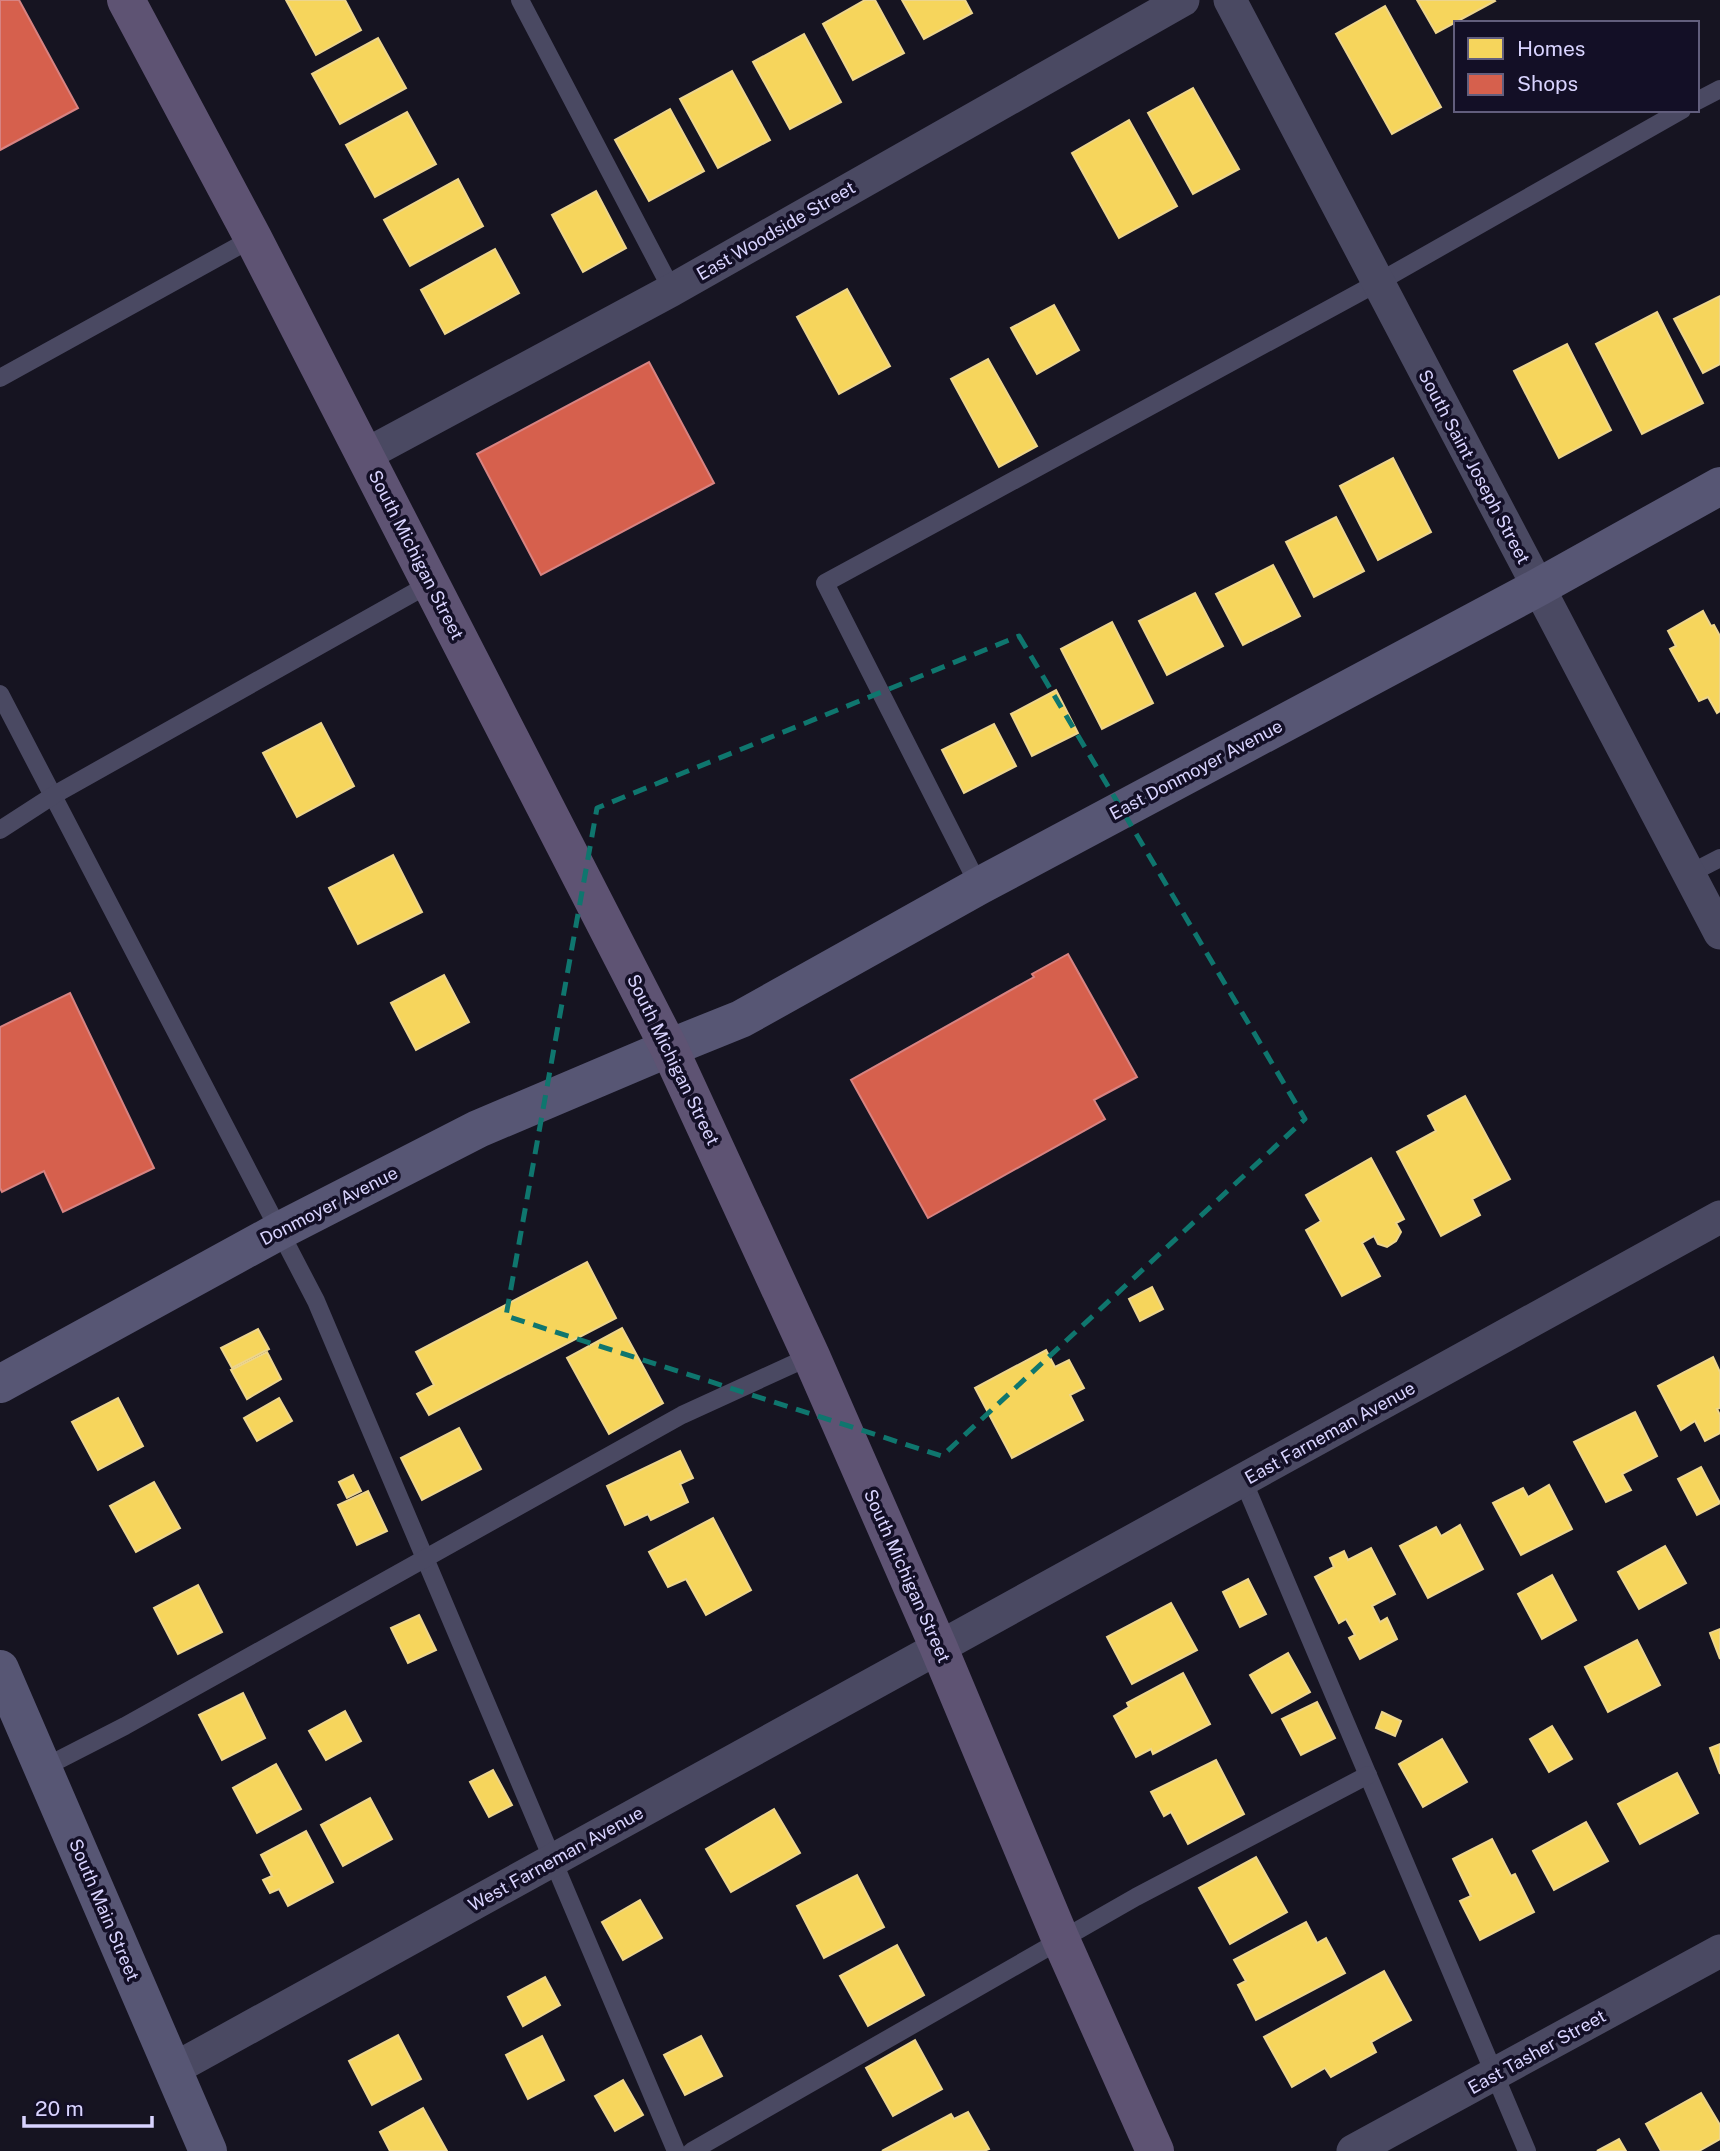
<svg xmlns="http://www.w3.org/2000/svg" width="1720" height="2151" font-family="'Public Sans',sans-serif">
  <rect width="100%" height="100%" fill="#161421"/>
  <g fill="#f6d55c" stroke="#edd58d" stroke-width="2">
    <polygon points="286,0 345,0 361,30 316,55"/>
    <polygon points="865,0 875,0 904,53 853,80 823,24"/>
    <polygon points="902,0 965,0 972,13 924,39"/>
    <polygon points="1417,0 1494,0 1495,1 1436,33"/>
    <polygon points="1385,6 1441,107 1392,134 1336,34"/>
    <polygon points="804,34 841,102 790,129 753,62"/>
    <polygon points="378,38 406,88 340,124 312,74"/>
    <polygon points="732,71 770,140 718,168 680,99"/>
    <polygon points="1193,88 1239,169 1193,194 1148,113"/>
    <polygon points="670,109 704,171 649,201 615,140"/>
    <polygon points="407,112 436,164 375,197 346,145"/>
    <polygon points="1129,120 1177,206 1119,238 1072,153"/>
    <polygon points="458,179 483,226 410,266 384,220"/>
    <polygon points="596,191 626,248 583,272 552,215"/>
    <polygon points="495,249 519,293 445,334 421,290"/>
    <polygon points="847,289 890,366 839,394 797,317"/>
    <polygon points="1720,296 1720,364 1703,373 1674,319"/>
    <polygon points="1054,305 1079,350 1037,374 1011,328"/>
    <polygon points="1657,312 1703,403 1642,434 1596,344"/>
    <polygon points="1567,344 1611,430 1559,458 1514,371"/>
    <polygon points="988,359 1037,446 999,467 951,379"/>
    <polygon points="1393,458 1431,532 1378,560 1340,486"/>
    <polygon points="1336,517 1364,571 1314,597 1286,542"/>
    <polygon points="1273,565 1300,616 1243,645 1216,594"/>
    <polygon points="1195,593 1223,646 1167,675 1139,621"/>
    <polygon points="1703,611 1711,626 1714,625 1720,636 1720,711 1717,713 1708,697 1699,701 1670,649 1676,646 1668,631"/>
    <polygon points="1112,622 1153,703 1102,729 1061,649"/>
    <polygon points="1056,690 1078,733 1032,756 1011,714"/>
    <polygon points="321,723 354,786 297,817 263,753"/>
    <polygon points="994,724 1016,766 964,793 942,750"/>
    <polygon points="393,855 422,912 358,944 329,888"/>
    <polygon points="444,975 469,1022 416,1050 391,1003"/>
    <polygon points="1465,1096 1510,1179 1472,1199 1480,1215 1441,1236 1397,1152 1436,1131 1428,1116"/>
    <polygon points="1371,1158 1404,1219 1396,1223 1401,1232 1396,1241 1387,1247 1378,1244 1374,1236 1362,1243 1380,1276 1342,1296 1306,1230 1321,1221 1306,1195"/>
    <polygon points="587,1262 616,1318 429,1415 417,1394 434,1385 416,1352"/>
    <polygon points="1152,1287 1163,1309 1140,1321 1129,1299"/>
    <polygon points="622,1328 663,1403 609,1434 567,1358"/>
    <polygon points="258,1329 269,1349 232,1368 221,1348"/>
    <polygon points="1046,1350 1055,1367 1069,1360 1084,1388 1070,1395 1083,1420 1012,1458 975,1388"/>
    <polygon points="267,1352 281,1379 247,1399 231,1370"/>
    <polygon points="1713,1357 1720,1372 1720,1408 1717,1409 1720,1415 1720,1433 1705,1441 1695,1421 1681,1430 1658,1386"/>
    <polygon points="118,1398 143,1446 98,1470 72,1422"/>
    <polygon points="279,1398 292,1421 257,1441 244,1418"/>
    <polygon points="1635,1412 1657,1456 1622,1474 1631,1490 1606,1502 1574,1442"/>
    <polygon points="459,1428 481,1469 422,1500 401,1458"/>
    <polygon points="680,1451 693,1478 680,1484 688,1502 651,1520 648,1514 625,1525 607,1486"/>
    <polygon points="1701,1467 1720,1503 1697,1515 1678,1479"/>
    <polygon points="353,1475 361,1491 347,1498 339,1482"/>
    <polygon points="154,1482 180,1528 136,1552 110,1506"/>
    <polygon points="1549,1485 1572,1529 1521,1555 1493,1503 1523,1488 1528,1497"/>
    <polygon points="368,1491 387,1531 357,1545 338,1505"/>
    <polygon points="713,1518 751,1590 706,1615 686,1579 668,1587 649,1552"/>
    <polygon points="1460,1525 1483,1569 1428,1598 1400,1546 1436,1527 1441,1536"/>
    <polygon points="1665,1546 1686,1583 1639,1609 1618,1572"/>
    <polygon points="1371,1548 1395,1594 1372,1606 1380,1622 1387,1618 1397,1639 1360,1659 1349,1638 1355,1635 1346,1619 1339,1623 1315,1577 1334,1567 1330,1558 1344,1551 1348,1560"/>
    <polygon points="1552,1575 1576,1620 1542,1639 1518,1594"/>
    <polygon points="1248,1579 1266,1614 1240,1627 1223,1592"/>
    <polygon points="198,1585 222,1632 178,1654 154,1608"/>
    <polygon points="1171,1603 1197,1650 1132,1684 1107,1637"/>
    <polygon points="419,1615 436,1650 408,1663 391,1628"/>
    <polygon points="1720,1629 1720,1659 1710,1633"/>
    <polygon points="1637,1640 1660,1685 1608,1712 1585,1667"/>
    <polygon points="1288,1653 1310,1692 1272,1713 1250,1675"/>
    <polygon points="1183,1673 1210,1724 1153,1754 1151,1749 1136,1757 1114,1716 1129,1707 1127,1703"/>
    <polygon points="243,1693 265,1738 222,1760 199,1715"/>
    <polygon points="1317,1702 1335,1738 1301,1755 1282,1719"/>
    <polygon points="345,1711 361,1741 326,1760 309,1731"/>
    <polygon points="1382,1712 1401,1721 1395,1736 1376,1728"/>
    <polygon points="1552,1726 1572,1759 1549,1772 1530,1739"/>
    <polygon points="1442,1739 1467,1782 1423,1807 1399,1764"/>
    <polygon points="1720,1744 1720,1774 1710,1748"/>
    <polygon points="1216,1760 1244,1814 1188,1844 1171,1812 1164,1816 1151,1792"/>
    <polygon points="276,1764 301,1809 257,1833 233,1788"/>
    <polygon points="493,1770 512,1805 489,1817 470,1782"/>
    <polygon points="1677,1773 1698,1813 1640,1844 1618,1804"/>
    <polygon points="370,1798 392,1839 343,1866 321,1825"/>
    <polygon points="774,1809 800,1853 731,1892 706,1849"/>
    <polygon points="1586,1822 1608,1861 1554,1890 1533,1851"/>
    <polygon points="306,1831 333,1882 288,1906 279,1889 270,1893 263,1880 272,1876 261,1855"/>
    <polygon points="1492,1839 1511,1876 1515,1874 1534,1912 1480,1940 1460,1901 1471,1896 1453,1859"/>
    <polygon points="1256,1857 1287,1912 1230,1944 1199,1888"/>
    <polygon points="857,1875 884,1927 824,1958 797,1906"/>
    <polygon points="640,1900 662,1938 623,1960 602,1922"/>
    <polygon points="1306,1922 1317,1943 1326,1938 1345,1973 1256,2020 1238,1985 1246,1981 1234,1960"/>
    <polygon points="897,1945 924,1995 868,2026 840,1976"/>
    <polygon points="1384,1971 1411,2020 1371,2042 1376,2052 1331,2077 1325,2068 1292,2087 1264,2037"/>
    <polygon points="545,1977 560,2005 523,2026 508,1997"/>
    <polygon points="398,2035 421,2079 372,2105 349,2061"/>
    <polygon points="542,2036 564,2080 528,2099 506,2055"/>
    <polygon points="701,2036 722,2076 685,2095 664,2055"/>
    <polygon points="915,2040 942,2089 893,2116 866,2068"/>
    <polygon points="623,2080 643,2115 615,2131 595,2096"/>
    <polygon points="1701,2093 1720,2125 1720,2139 1699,2151 1661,2151 1646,2124"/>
    <polygon points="423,2108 447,2151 390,2151 380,2132"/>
    <polygon points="968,2112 989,2149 984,2151 882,2151 951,2114 954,2119"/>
    <polygon points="1619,2139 1626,2151 1597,2151"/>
  </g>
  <g fill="#d6604d" stroke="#d78382" stroke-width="2">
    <polygon points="0,0 19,0 78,108 0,150"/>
    <polygon points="649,362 714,483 541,575 477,454"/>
    <polygon points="1068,954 1137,1077 1094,1100 1105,1119 928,1218 851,1080 1034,977 1032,974"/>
    <polygon points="70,993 154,1168 63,1212 44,1171 2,1192 0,1188 0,1027"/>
  </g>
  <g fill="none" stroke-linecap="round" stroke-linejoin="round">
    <g stroke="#4a4962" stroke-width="18">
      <polyline points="520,0 672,290"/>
      <polyline points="1697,101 1720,89"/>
      <polyline points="0,378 253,238"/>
      <polyline points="0,694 316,1301 676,2151"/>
      <polyline points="0,830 54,795 431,583"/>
      <polyline points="1689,874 1720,858"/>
      <polyline points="979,886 825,583 1377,283 1682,110"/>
      <polyline points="1243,1480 1527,2151"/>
      <polyline points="43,1768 125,1726 682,1415 811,1356"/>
      <polyline points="692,2151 1136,1897 1368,1775"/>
    </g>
    <g stroke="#4a4962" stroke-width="33">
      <polyline points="1230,0 1720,933"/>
      <polyline points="365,455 672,290 1183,0"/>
      <polyline points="172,2070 1720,1217"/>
      <polyline points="1353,2151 1720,1951"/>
    </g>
    <g stroke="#575674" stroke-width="38">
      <polyline points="0,1384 281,1230 478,1129 669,1048 741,1019 979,886 1537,588 1720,486"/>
      <polyline points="0,1669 208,2151"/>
    </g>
    <polyline stroke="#5e5373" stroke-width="38" points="126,0 253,238 669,1048 811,1356 938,1646 1061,1940 1155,2151"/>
  </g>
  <path fill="none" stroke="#0f766e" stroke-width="5" stroke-dasharray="14 9" stroke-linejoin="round" d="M 1019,636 L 1305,1119 L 942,1456 L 506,1316 L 597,808 Z"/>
  <g text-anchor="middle" stroke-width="7" stroke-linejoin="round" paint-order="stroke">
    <g font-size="18" fill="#d9d4ff" stroke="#130f26">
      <text transform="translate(776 231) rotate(-30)" y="6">East Woodside Street</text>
      <text transform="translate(1474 467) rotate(62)" y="6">South Saint Joseph Street</text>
      <text transform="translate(416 555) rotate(63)" y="6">South Michigan Street</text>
      <text transform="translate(1196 770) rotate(-28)" y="6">East Donmoyer Avenue</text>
      <text transform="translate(673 1060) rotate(64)" y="6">South Michigan Street</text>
      <text transform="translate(329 1206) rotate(-27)" y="6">Donmoyer Avenue</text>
      <text transform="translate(1330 1433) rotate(-29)" y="6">East Farneman Avenue</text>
      <text transform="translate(907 1576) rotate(66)" y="6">South Michigan Street</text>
      <text transform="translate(556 1859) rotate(-29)" y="6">West Farneman Avenue</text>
      <text transform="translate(104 1910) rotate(67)" y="6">South Main Street</text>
      <text transform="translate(1537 2052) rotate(-29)" y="6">East Tasher Street</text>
    </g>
  </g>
  <rect x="1454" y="21" width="245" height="91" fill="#130f26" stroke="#625e7d" stroke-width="2"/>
  <rect x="1468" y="38" width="35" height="21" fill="#f6d55c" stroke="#625e7d" stroke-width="2"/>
  <text x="1517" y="56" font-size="21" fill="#d9d4ff">Homes</text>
  <rect x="1468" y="74" width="35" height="21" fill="#d6604d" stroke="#625e7d" stroke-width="2"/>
  <text x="1517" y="91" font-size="21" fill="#d9d4ff">Shops</text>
  <path d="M24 2116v10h128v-10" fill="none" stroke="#d9d4ff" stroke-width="3.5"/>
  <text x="35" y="2116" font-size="21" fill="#d9d4ff" stroke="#130f26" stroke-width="5" paint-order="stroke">20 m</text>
</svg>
